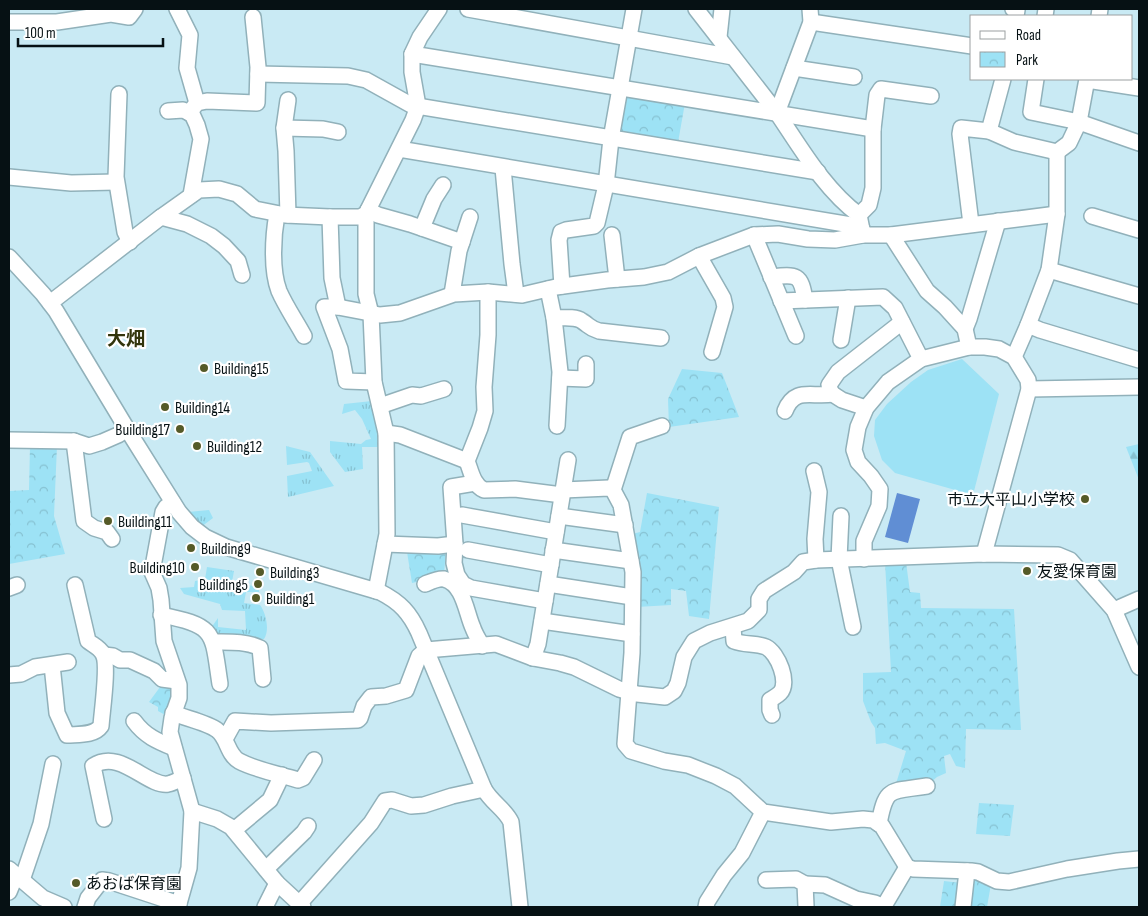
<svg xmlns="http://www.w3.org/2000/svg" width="1148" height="916" font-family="'Sofia Sans Condensed','Noto Sans JP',sans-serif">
  <defs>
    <pattern id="grass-tufts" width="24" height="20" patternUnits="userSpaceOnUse" patternTransform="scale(1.25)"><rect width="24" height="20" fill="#9de2f5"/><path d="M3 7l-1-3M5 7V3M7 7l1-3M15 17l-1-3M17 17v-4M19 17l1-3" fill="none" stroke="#86c1d1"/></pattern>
    <pattern id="forest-firs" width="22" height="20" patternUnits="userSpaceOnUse" patternTransform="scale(1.25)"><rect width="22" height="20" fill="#9de2f5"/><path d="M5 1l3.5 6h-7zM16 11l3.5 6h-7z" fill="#86c1d1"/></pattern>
    <pattern id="park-crowns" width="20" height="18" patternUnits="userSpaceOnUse" patternTransform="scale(1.25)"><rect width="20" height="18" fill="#9de2f5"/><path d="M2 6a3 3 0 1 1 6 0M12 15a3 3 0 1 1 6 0" fill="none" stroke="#86c1d1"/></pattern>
  </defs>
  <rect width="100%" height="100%" fill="#c9eaf4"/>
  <g fill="url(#grass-tufts)">
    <polygon points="372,401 384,447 362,447 363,469 345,472 330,452 330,441 361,444 366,440 371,439 362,419 355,410 342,414 344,404"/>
    <polygon points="286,446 310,452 334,486 288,497 287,476 312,471 309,463 307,462 287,465"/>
    <polygon points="209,510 213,518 201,527 188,512"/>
    <path d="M 207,567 L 234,571 L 232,582 L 259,587 L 259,592 L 246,592 L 244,603 L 260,605 C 266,613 270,630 264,639 L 220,640 L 211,628 L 218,618 L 218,627 L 246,630 L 245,611 L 222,610 L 220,604 L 184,594 L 180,588 L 194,587 L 195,581 L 205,579 Z"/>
  </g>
  <polygon fill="url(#forest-firs)" points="1139,444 1139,480 1126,447"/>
  <g fill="url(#park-crowns)">
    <polygon points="622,92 685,103 677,148 614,137"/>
    <polygon points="682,369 722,373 739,417 669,427 668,399"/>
    <polygon points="30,446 57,446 54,516 65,554 9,564 9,491 29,490"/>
    <polygon points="647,493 719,507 709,619 689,616 686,591 671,589 671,605 637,607 632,534 640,532"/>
    <polygon points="446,546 444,576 412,583 407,552 409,548"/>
    <polygon points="885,562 906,562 910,592 920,593 921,608 1014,609 1021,730 966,729 965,768 956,766 950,754 944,756 946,773 937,777 930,783 895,787 906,751 885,743 876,744 875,728 871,722 863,701 863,673 891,672"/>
    <polygon points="163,683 174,687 176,697 167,716 158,711 158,707 149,702"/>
    <polygon points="979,803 1014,805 1010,836 976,834"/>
    <polygon points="971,876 991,884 987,907 968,907"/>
    <polygon points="944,881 961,883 961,907 940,907"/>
  </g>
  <polygon fill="#9de2f5" points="962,359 999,394 973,495 895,473 882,460 874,436 875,420 887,404 911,382 928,370"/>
  <polygon fill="#608ed4" points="897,493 920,499 908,543 885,537"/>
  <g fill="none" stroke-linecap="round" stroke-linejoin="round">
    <g stroke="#91b1ba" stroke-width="18">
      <g id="minor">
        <polyline points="177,9 190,35 187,68 197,103"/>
        <polyline points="468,9 733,57"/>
        <polyline points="696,9 777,113"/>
        <path d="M 810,9 L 811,22 L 777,113 C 801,148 824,189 859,215 L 863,235"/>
        <polyline points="1013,9 1017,10 1016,16"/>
        <polyline points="1045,16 1046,9"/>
        <polyline points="1099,16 1100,9"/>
        <polyline points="9,22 57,22 111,14 129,17 135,9"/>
        <polyline points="811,22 972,46"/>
        <polyline points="719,37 722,9"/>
        <polyline points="412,54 873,129"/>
        <polyline points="794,68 854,77"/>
        <polyline points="258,74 348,76 366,80 411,105 818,172"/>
        <polyline points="1036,79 1031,112 1079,122 1139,143"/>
        <polyline points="1087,80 1139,88"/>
        <polyline points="119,94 116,177 125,232 130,242"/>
        <polyline points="288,100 284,128 286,151 288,215"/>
        <polyline points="168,111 183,110 192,114 197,125 201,139 191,195"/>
        <polyline points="189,113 197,103 207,101 257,103 258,67 253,17"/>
        <polyline points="284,128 323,129 338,132"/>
        <polyline points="989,131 1003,79"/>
        <polyline points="399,149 851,225 862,229"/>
        <polyline points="503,168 512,264 516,294"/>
        <polyline points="9,177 71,183 116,182"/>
        <polyline points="368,210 378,215 410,224 462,242"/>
        <path d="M 277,214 C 273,236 271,270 279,291 C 286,307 296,321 304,336"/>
        <polyline points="366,214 366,294 371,314 374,382 386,433 387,534 376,591"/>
        <polyline points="859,215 869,205 873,188 873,129 877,95 881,89 931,96"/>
        <polyline points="1092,216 1139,230"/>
        <polyline points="161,217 187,224 211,236 224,246 238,261 242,275"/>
        <polyline points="330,217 332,278 338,307"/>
        <polyline points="971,224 960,134 961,128 989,131 1014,142 1057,152 1069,143 1079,122 1087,79"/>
        <polyline points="422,228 434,199 443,185"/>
        <polyline points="612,235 617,279"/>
        <polyline points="754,235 796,336"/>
        <polyline points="891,235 927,291 945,307 965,329 969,347"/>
        <polyline points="699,256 723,298 725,307 712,352"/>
        <path d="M 9,257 L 43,294 L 56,311 L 127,429 L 179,512 L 192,527 L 205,537 L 226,547 L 380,592 C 400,602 410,613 419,633 L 484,789 C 492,803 505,809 511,822 L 520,907"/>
        <polyline points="1049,270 1139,296"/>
        <path d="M 771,277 C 797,274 801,274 805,300"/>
        <polyline points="562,286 559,240 561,232 566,230 594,226 597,223 606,185 611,139 634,9"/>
        <polyline points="548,289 554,318 560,372 557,426"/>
        <path d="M 488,292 L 488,335 L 484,387 L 485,411 L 480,428 L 467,461 C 471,471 473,485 484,490 L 515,489 L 562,495"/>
        <polyline points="452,294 459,251 470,217"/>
        <polyline points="781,301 883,297 895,308 921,359"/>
        <polyline points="50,303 161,217 199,190 219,189 237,194 255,209 285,215 330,217 360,217 366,214 413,120 418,106 412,72 412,54 420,37 439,9"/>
        <path d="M 554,318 C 562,318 575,316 582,321 C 590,326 589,328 599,331 L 661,338"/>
        <polyline points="1028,325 1040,330 1139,360"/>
        <polyline points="965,329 969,319 998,221"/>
        <polyline points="841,340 848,298"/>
        <polyline points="1014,357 1028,325 1049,270 1057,214 1057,152"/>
        <polyline points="560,378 586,379 586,364"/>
        <polyline points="374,382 346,381 340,349 324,307 338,307 380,315 400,313 454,294 488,292 522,295 556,287 607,280 644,277 668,272 699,256 754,235 778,234 808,239 835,240 863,235 891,235 1057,214"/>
        <polyline points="1029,389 1139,387"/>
        <polyline points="380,406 412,395 421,396 444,389"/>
        <polyline points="866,408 842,400 831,393 829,385 838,372 902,322"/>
        <path d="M 785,411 C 795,386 812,398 833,394"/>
        <polyline points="386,433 400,435 467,461"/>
        <polyline points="9,440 74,441 89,446 102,442 118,435 127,429"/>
        <polyline points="74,441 84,521 94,528 107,532 112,539"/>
        <polyline points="814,471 819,492 815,539 816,560"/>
        <polyline points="475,483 451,487 455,544 454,563 457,575 463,584 471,588 545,601"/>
        <polyline points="563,490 609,488 613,490 621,505 633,572 632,653 625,744 631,751 664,761 688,765 716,776 735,786 763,812 831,822 863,819 873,820 882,826 907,867 913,869 971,871 978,872 997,881 1009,882 1067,869 1118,861 1139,859"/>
        <polyline points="613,490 630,437 662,426"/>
        <polyline points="173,503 166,507 163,512 152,572 159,588 161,600 164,641 179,685 179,698 172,718 170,732 192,811 189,868 178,907"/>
        <polyline points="462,515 556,532"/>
        <polyline points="559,516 625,525"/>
        <polyline points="841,516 839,559 853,627"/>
        <polyline points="385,544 438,546 455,544"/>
        <polyline points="468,550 551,565"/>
        <polyline points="553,550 631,561"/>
        <polyline points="864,559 864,541 879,506 880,489 871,476 858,462 854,450 858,427 866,408 888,382 921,359 969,347 985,347 999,349 1014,357 1028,380 1029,389 984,554"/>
        <path d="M 425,584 C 430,582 438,578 444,579 C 464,584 466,613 473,628 C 475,634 479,640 482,646"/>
        <polyline points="548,584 632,597"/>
        <polyline points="9,588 17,585"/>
        <polyline points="1114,610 1139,599"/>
        <path d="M 161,615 C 217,626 212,632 220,684"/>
        <polyline points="542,621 632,634"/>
        <path d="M 733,627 L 734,641 C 744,645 756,643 766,647 C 778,653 790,683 780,693 C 777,696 773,698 770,700 L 770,710 L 772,715"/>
        <path d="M 213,642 C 229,642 246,641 260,648 L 263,679"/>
        <polyline points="104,655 113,656 120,660 130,660 154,671 162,679 177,681"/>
        <polyline points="533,658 538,644 568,460"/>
        <path d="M 52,665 L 57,713 L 67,735 C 78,734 94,736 101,726 C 102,711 109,664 103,654 C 100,648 93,645 88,641 L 75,585"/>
        <polyline points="9,675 21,674 35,667 68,662"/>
        <path d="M 173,713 C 185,718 208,723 217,730 C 228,738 227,754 239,761 C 256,770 279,774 298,780 L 303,778 L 314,760"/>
        <path d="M 134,721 C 145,736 157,741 174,748"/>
        <polyline points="225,739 235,721 271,723 358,720 360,718 364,706 371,697 386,696 406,690 419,656 426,650 496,644 533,658 560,663 574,667 619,689 637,694 665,697 674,691 678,683 684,657 694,641 710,633 748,621 759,610 759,599 764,591 794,572 803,562 816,560 984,554 1058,555 1070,560 1114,610 1139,667"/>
        <polyline points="192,811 217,819 231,827 277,883 303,907"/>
        <path d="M 104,819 L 93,766 C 120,748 147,787 168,784 C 173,783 178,780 183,778"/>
        <path d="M 879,824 C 886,785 891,792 927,786"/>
        <polyline points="234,830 270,800 282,775"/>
        <polyline points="9,869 43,898 64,907"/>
        <polyline points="266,869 304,832 308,826"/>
        <polyline points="22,880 41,824 53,764"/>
        <polyline points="766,880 796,879 805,884 806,906"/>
        <polyline points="805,884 825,885 856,899 875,903 884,907"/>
        <polyline points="9,892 16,875"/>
        <polyline points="299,904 371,823 385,801 392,800 411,806 424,805 452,796 484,789"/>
        <polyline points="884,906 907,867"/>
        <polyline points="85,907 88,898 102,880 109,881 179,904"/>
        <polyline points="265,907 277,883"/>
        <polyline points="706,907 707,902 724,875 742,853 763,812"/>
        <polyline points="963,907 967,871"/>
      </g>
    </g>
    <use href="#minor" stroke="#fff" stroke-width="15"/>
  </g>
  <g fill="#555a28" stroke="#fff" stroke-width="2">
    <circle cx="204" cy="368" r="5"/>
    <circle cx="165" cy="407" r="5"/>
    <circle cx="180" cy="429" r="5"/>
    <circle cx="197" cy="446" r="5"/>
    <circle cx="1085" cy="499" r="5"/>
    <circle cx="108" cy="521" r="5"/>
    <circle cx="191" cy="548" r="5"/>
    <circle cx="195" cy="567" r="5"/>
    <circle cx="1027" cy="571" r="5"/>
    <circle cx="260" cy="572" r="5"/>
    <circle cx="258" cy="584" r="5"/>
    <circle cx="256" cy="598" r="5"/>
    <circle cx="76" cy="883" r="5"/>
  </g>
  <g text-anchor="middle" stroke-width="4.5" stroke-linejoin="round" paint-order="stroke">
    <g font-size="16" fill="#061114" stroke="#fff" text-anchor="start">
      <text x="214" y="374">Building15</text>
      <text x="175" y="413">Building14</text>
      <text x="170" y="435" text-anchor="end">Building17</text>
      <text x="207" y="452">Building12</text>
      <text x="1075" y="505" text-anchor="end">市立大平山小学校</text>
      <text x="118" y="527">Building11</text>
      <text x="201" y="554">Building9</text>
      <text x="185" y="573" text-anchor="end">Building10</text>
      <text x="1037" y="577">友愛保育園</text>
      <text x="270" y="578">Building3</text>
      <text x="248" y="590" text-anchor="end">Building5</text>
      <text x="266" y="604">Building1</text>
      <text x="86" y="889">あおば保育園</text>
    </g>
    <g font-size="19" font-weight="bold" fill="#32350c" stroke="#fff">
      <text x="126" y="345">大畑</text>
    </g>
  </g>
  <rect width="1148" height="916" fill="none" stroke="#061114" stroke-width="20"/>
  <rect x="970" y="15" width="162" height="65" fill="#ffffff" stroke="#9ba0a1"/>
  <rect x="980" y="31" width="25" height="8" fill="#ffffff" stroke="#9ba0a1"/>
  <text x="1016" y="40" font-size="15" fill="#061114">Road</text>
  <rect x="980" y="52" width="25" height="15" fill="url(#park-crowns)" stroke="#9ba0a1"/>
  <text x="1016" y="65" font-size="15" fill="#061114">Park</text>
  <path d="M18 38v8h145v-8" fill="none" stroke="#061114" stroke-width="2.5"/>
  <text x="25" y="38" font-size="15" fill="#061114" stroke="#ffffff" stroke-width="4" paint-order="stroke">100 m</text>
</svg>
